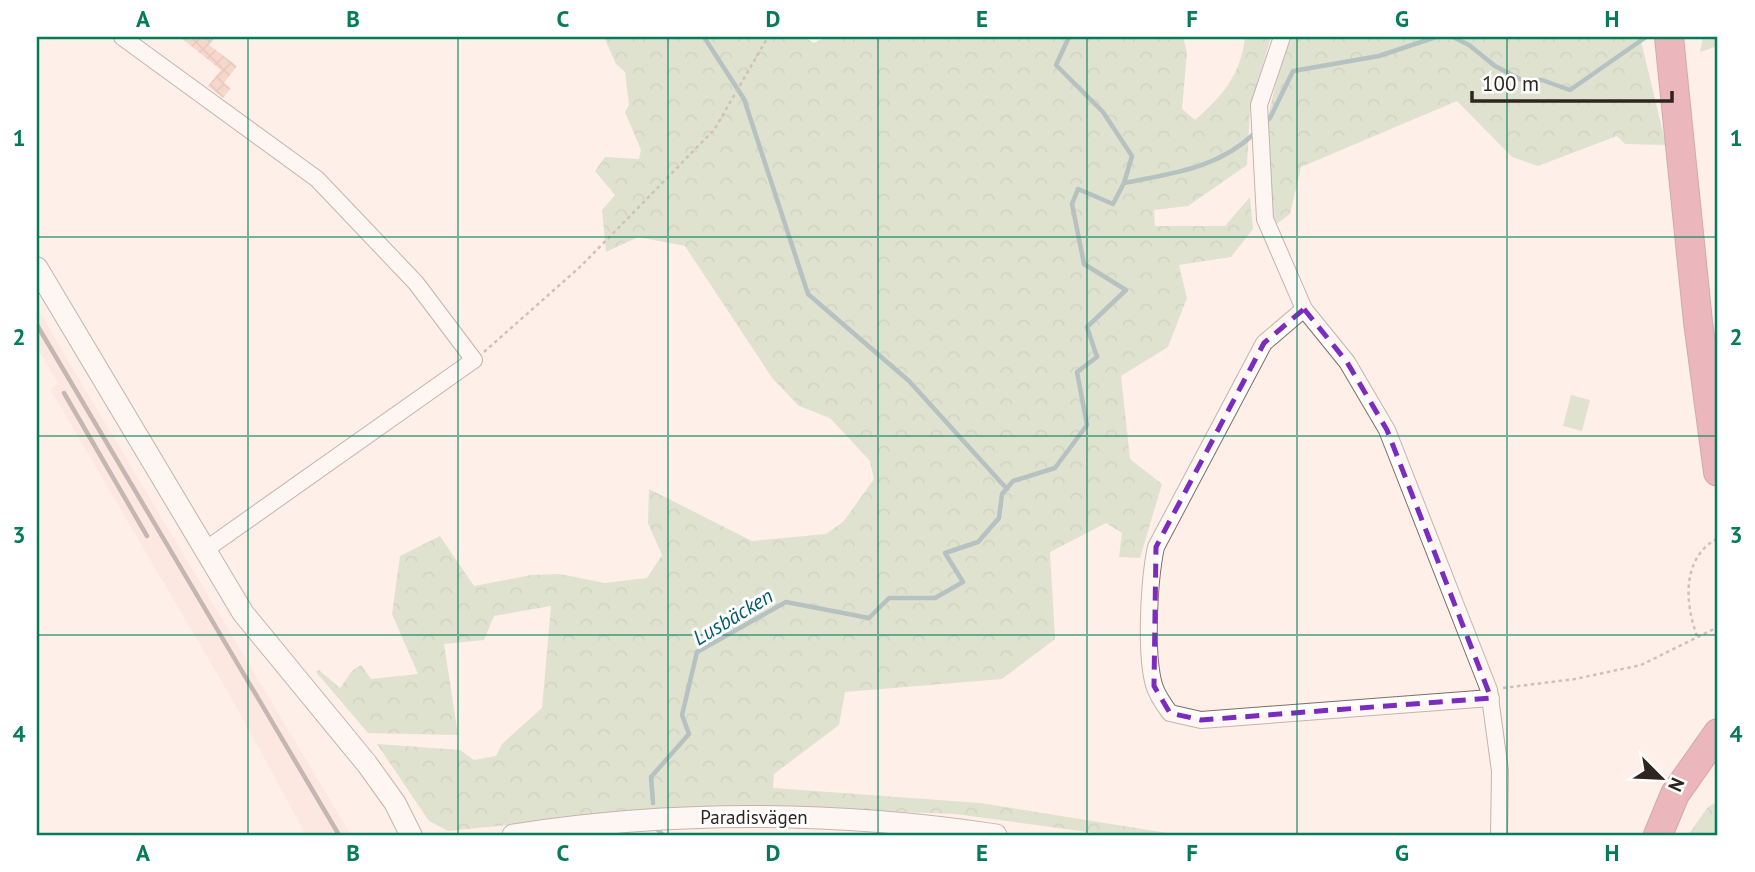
<svg xmlns="http://www.w3.org/2000/svg" width="1755" height="872" font-family="'PT Sans',sans-serif">
  <defs>
    <pattern id="forest-crowns" width="20" height="18" patternUnits="userSpaceOnUse" patternTransform="scale(1.75)"><rect width="20" height="18" fill="#bbd3b0"/><path d="M2 6a3 3 0 1 1 6 0M12 15a3 3 0 1 1 6 0" fill="none" stroke="#a1b597"/></pattern>
    <pattern id="building-cross-hatch" width="8" height="8" patternUnits="userSpaceOnUse" patternTransform="scale(1.75)"><rect width="8" height="8" fill="#f0baa7"/><path d="M0 0l8 8M0 8l8-8" fill="none" stroke="#cea08f"/></pattern>
  </defs>
  <rect width="100%" height="100%" fill="#feefe9"/>
  <polygon fill="#fce1d7" points="37,307 70,364 351,835 306,835 233,701 50,389 58,384 37,347"/>
  <g fill="url(#forest-crowns)">
    <path d="M 604,37 L 803,37 L 814,43 L 827,37 L 1183,37 L 1187,53 L 1182,109 L 1195,120 C 1223,96 1241,74 1245,37 L 1271,37 L 1250,109 L 1247,165 L 1188,206 L 1154,210 L 1155,226 L 1225,226 L 1250,197 L 1253,229 L 1231,257 L 1179,265 L 1187,298 L 1168,347 L 1121,376 L 1130,459 L 1162,484 L 1140,558 L 1119,557 L 1122,533 L 1106,523 L 1050,552 L 1055,639 L 1002,679 L 845,692 L 839,725 L 774,774 L 773,788 L 980,803 L 1180,835 L 1109,835 L 955,814 L 751,806 L 575,818 L 448,831 L 429,821 L 377,744 L 460,750 L 474,760 L 496,756 L 502,744 L 542,708 L 551,606 L 494,616 L 484,640 L 444,644 L 458,735 L 368,733 L 316,672 L 319,670 L 340,688 L 352,671 L 361,665 L 371,679 L 418,674 L 392,614 L 400,556 L 440,536 L 474,586 L 531,575 L 560,574 L 605,583 L 647,578 L 662,555 L 648,523 L 649,489 L 752,541 L 826,534 L 844,521 L 874,479 L 870,461 L 830,418 L 799,406 L 773,379 L 685,246 L 638,237 L 606,252 L 602,210 L 615,195 L 595,171 L 605,157 L 639,159 L 641,150 L 625,112 L 629,105 L 625,72 L 616,64 Z"/>
    <polygon points="1292,37 1640,37 1666,145 1625,144 1617,136 1538,166 1512,157 1457,101 1301,167 1290,214 1271,228 1268,116 1279,70"/>
    <polygon points="1703,37 1718,37 1718,46 1700,52"/>
    <polygon points="1718,801 1718,835 1688,835 1708,807"/>
  </g>
  <polygon fill="#bbd3b0" points="1571,395 1590,400 1582,431 1563,426"/>
  <g fill="none" stroke-linecap="round" stroke-linejoin="round">
    <g stroke="#608992" stroke-width="4.5">
      <polyline points="704,37 744,99 808,294 909,381 1007,489"/>
      <polyline points="1453,37 1469,45 1495,66 1522,80 1542,80 1570,90 1646,37"/>
      <polyline points="1263,124 1270,118 1293,71 1379,56 1436,37"/>
      <path d="M 1124,183 C 1173,173 1217,169 1255,133"/>
      <polyline points="653,803 651,777 689,734 682,715 697,652 786,602 869,618 889,598 935,598 963,582 945,553 978,542 999,518 1002,494 1013,481 1055,468 1087,425 1077,372 1097,357 1087,327 1126,290 1084,264 1072,204 1078,189 1113,204 1124,183 1132,156 1103,112 1056,65 1069,37"/>
      <polyline points="656,828 663,835"/>
    </g>
  </g>
  <polygon fill="url(#building-cross-hatch)" points="180,37 215,37 209,45 237,66 224,83 231,88 223,98 208,86 221,70"/>
  <g fill="none" stroke-linecap="round" stroke-linejoin="round">
    <g stroke="#836c64" stroke-width="18">
      <g id="street">
        <polyline points="122,37 317,179 416,283 474,360 205,550"/>
        <polyline points="1282,37 1259,105 1265,219 1304,309 1347,362 1387,430 1489,690 1500,771 1499,835"/>
        <path d="M 1304,309 L 1264,343 L 1156,547 C 1149,580 1145,653 1154,685 C 1157,695 1164,705 1170,713 L 1201,720 L 1491,698"/>
      </g>
    </g>
    <g stroke="#836c64" stroke-width="23">
      <g id="secondary">
        <polyline points="37,268 243,613 367,764 395,803 411,835"/>
        <path d="M 513,835 C 673,810 836,811 996,835"/>
      </g>
    </g>
    <g stroke="#9c5763" stroke-width="30">
      <g id="highway">
        <polyline points="1669,37 1698,322 1718,472"/>
        <polyline points="1658,835 1675,794 1718,733"/>
      </g>
    </g>
    <g stroke="#968a85" stroke-width="2.5" stroke-dasharray="3.5 3.5" stroke-linecap="butt">
      <polyline points="484,352 581,266 714,130 768,37"/>
      <path d="M 1697,636 C 1685,603 1681,558 1718,538"/>
      <polyline points="1503,688 1575,679 1641,665 1718,627"/>
    </g>
    <use href="#street" stroke="#fff" stroke-width="16"/>
    <use href="#secondary" stroke="#fff" stroke-width="21"/>
    <use href="#highway" stroke="#d77287" stroke-width="28"/>
    <g stroke="#7e736e" stroke-width="4.5">
      <polyline points="37,325 339,835"/>
      <polyline points="64,393 147,536"/>
    </g>
  </g>
  <path d="M0 0H1755V872H0ZM 1304,309 L 1347,362 L 1387,430 L 1491,698 L 1201,720 L 1170,713 L 1154,686 L 1156,547 L 1264,343 Z" fill="#feefe9" fill-opacity=".55" fill-rule="evenodd"/>
  <path fill="none" stroke="#7b2cbf" stroke-width="5" stroke-dasharray="14 9" stroke-linejoin="round" d="M 1304,309 L 1347,362 L 1387,430 L 1491,698 L 1201,720 L 1170,713 L 1154,686 L 1156,547 L 1264,343 Z"/>
  <path fill="none" stroke="#057b57" stroke-width="2" stroke-opacity="0.55" d="M 248,37 L 248,835M 458,37 L 458,835M 668,37 L 668,835M 878,37 L 878,835M 1087,37 L 1087,835M 1297,37 L 1297,835M 1507,37 L 1507,835M 37,237 L 1718,237M 37,436 L 1718,436M 37,635 L 1718,635"/>
  <g text-anchor="middle" stroke-width="6" stroke-linejoin="round" paint-order="stroke">
    <g font-size="19" fill="#2e2521" stroke="#fff">
      <text x="754" y="824">Paradisvägen</text>
    </g>
    <g font-size="21" font-style="italic" fill="#005d6c" stroke="#fff">
      <text transform="translate(733 617) rotate(-31)" y="7">Lusbäcken</text>
    </g>
  </g>
  <rect width="1755" height="872" fill="none" stroke="#ffffff" stroke-width="77"/>
  <g transform="translate(1661 778) rotate(114)" stroke="#ffffff" stroke-width="5" paint-order="stroke">
  <path d="M0-5L12 26L0 18L-12 26Z" fill="#2e2521"/>
  <text y="-10" font-size="19" font-weight="bold" text-anchor="middle" fill="#2e2521">N</text>
  </g>
  <path d="M1472 91v10h200v-10" fill="none" stroke="#2e2521" stroke-width="3.5"/>
  <text x="1482" y="91" font-size="21" fill="#2e2521" stroke="#ffffff" stroke-width="5" paint-order="stroke">100 m</text>
  <rect x="38" y="38" width="1678" height="796" fill="none" stroke="#057b57" stroke-width="2.5"/>
  <g font-size="23" text-anchor="middle" font-weight="bold" fill="#057b57">
    <text x="143" y="27">A</text>
    <text x="353" y="27">B</text>
    <text x="563" y="27">C</text>
    <text x="773" y="27">D</text>
    <text x="982" y="27">E</text>
    <text x="1192" y="27">F</text>
    <text x="1402" y="27">G</text>
    <text x="1612" y="27">H</text>
    <text x="19" y="146">1</text>
    <text x="1736" y="146">1</text>
    <text x="19" y="345">2</text>
    <text x="1736" y="345">2</text>
    <text x="19" y="543">3</text>
    <text x="1736" y="543">3</text>
    <text x="19" y="742">4</text>
    <text x="1736" y="742">4</text>
    <text x="143" y="861">A</text>
    <text x="353" y="861">B</text>
    <text x="563" y="861">C</text>
    <text x="773" y="861">D</text>
    <text x="982" y="861">E</text>
    <text x="1192" y="861">F</text>
    <text x="1402" y="861">G</text>
    <text x="1612" y="861">H</text>
  </g>
</svg>
